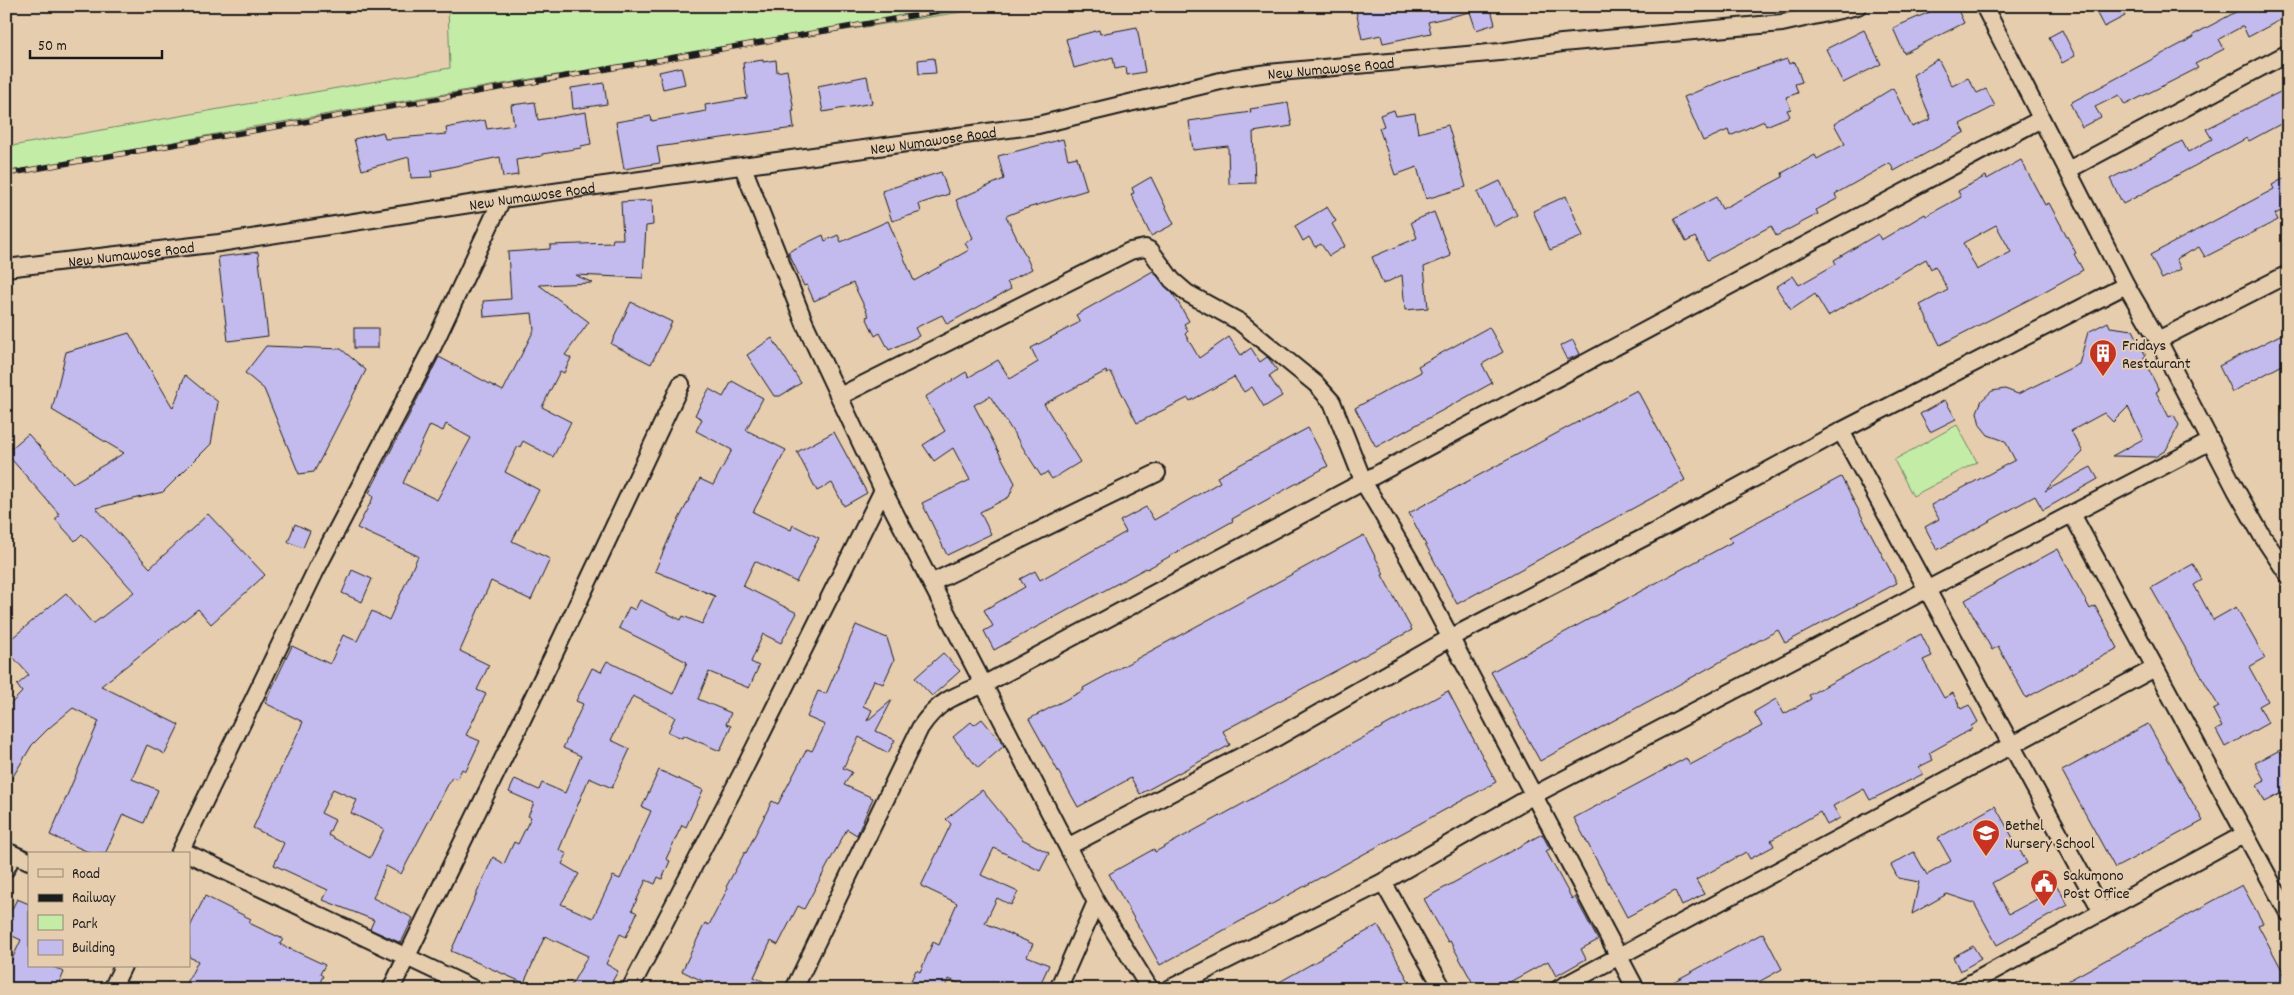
<svg xmlns="http://www.w3.org/2000/svg" width="2294" height="995" font-family="Dekko,sans-serif">
  <rect width="100%" height="100%" fill="#e6cdae"/>
  <filter id="ink" filterUnits="userSpaceOnUse"><feTurbulence type="fractalNoise" baseFrequency=".02" numOctaves="2"/><feDisplacementMap in="SourceGraphic" scale="10" xChannelSelector="R" yChannelSelector="G"/><feConvolveMatrix kernelMatrix="1 2 1 2 8 2 1 2 1" color-interpolation-filters="sRGB"/></filter>
  <g filter="url(#ink)">
    <g fill="#c3eca7" stroke="#708462">
      <polygon points="448,6 1000,6 537,78 247,128 6,174 6,147 450,68"/>
      <polygon points="1957,425 1977,462 1913,496 1894,460"/>
    </g>
    <g fill="#c3bbed" stroke="#1c1c1c" fill-rule="evenodd">
      <polygon points="1355,6 1490,6 1495,24 1476,30 1470,12 1428,22 1431,33 1383,43 1381,35 1362,39"/>
      <polygon points="1943,6 1956,6 1964,23 1904,53 1893,28"/>
      <polygon points="2093,6 2119,6 2125,16 2104,27"/>
      <polygon points="2247,6 2280,6 2286,17 2248,37 2243,26 2219,39 2224,49 2195,64 2198,68 2125,105 2119,95 2095,107 2101,117 2082,127 2070,103 2194,37 2193,35"/>
      <polygon points="1137,27 1145,72 1127,75 1126,67 1115,69 1113,57 1074,68 1066,39 1099,30 1100,34"/>
      <polygon points="1864,30 1881,64 1843,83 1826,49"/>
      <polygon points="2062,30 2075,56 2062,63 2049,37"/>
      <polygon points="934,58 936,73 919,74 918,60"/>
      <polygon points="1787,59 1789,64 1795,62 1802,82 1795,84 1798,93 1786,97 1791,109 1787,110 1790,116 1766,126 1764,121 1730,136 1728,130 1703,141 1684,97 1731,77"/>
      <polygon points="1938,59 1952,86 1968,78 1977,93 1986,89 1995,106 1960,124 1965,132 1894,171 1890,163 1835,194 1837,199 1816,210 1818,214 1776,236 1771,226 1707,260 1695,237 1686,242 1674,219 1716,197 1722,209 1783,177 1782,173 1815,155 1817,159 1845,144 1834,124 1893,88 1912,127 1931,119 1913,75"/>
      <polygon points="763,60 763,62 776,60 777,72 787,70 794,111 792,111 794,128 657,147 660,163 624,169 616,122 651,116 652,121 706,111 705,105 747,98 743,63"/>
      <polygon points="681,67 685,84 663,89 659,72"/>
      <polygon points="867,76 872,103 823,112 818,86"/>
      <polygon points="604,83 607,104 573,109 571,88"/>
      <polygon points="2288,88 2288,120 2249,141 2247,138 2123,204 2110,179 2182,141 2188,152 2212,139 2206,129"/>
      <polygon points="535,102 538,120 586,112 591,144 581,146 581,148 542,154 542,156 516,160 518,175 503,177 500,157 431,171 432,177 411,178 409,157 362,170 354,139 383,132 385,139 447,134 446,128 485,120 487,129 514,125 511,105"/>
      <polygon points="1288,103 1292,126 1253,132 1255,183 1229,184 1228,146 1193,150 1189,121 1251,112 1250,109"/>
      <polygon points="1394,110 1396,116 1415,113 1418,133 1448,125 1466,187 1426,199 1417,167 1395,175 1379,128 1384,126 1380,115"/>
      <polygon points="1063,139 1068,159 1077,157 1087,190 1021,210 1006,216 1032,269 1007,282 1011,289 947,324 942,315 915,328 919,336 889,350 880,333 875,336 866,317 869,316 853,283 814,301 807,285 804,286 788,252 823,235 825,241 838,235 841,242 888,221 914,281 969,250 965,243 973,238 956,200 1004,179 998,156"/>
      <path d="M 2021,160 L 2045,205 L 2049,203 L 2076,253 L 2074,254 L 2083,270 L 2038,295 L 1940,345 L 1920,305 L 1948,290 L 1935,266 L 1931,269 L 1926,259 L 1828,316 L 1815,294 L 1791,310 L 1776,287 L 1793,276 L 1799,285 L 1836,264 L 1834,260 L 1878,234 L 1881,240 L 1925,214 L 1926,216 L 1961,197 L 1958,191 L 1986,176 L 1987,179 ZM 1996,225 L 2011,252 L 1977,270 L 1963,243 Z"/>
      <polygon points="941,172 949,194 919,204 921,212 892,221 882,191"/>
      <polygon points="2288,176 2288,215 2285,209 2275,214 2278,220 2205,257 2199,247 2176,259 2181,269 2162,279 2150,255 2274,189 2272,185"/>
      <polygon points="1151,177 1174,224 1151,236 1131,194 1134,193 1132,188"/>
      <polygon points="1500,181 1517,215 1494,227 1477,192"/>
      <polygon points="1566,196 1583,236 1550,250 1533,211"/>
      <path d="M 652,200 L 653,225 L 646,226 L 643,278 L 575,275 L 593,283 L 539,285 L 589,322 L 565,355 L 571,358 L 564,373 L 560,371 L 542,407 L 571,422 L 553,457 L 523,441 L 520,447 L 518,446 L 505,472 L 539,490 L 512,541 L 550,559 L 531,600 L 491,581 L 460,651 L 489,665 L 477,690 L 486,694 L 466,735 L 480,741 L 466,771 L 462,769 L 457,779 L 452,777 L 401,874 L 386,866 L 373,898 L 413,918 L 401,943 L 370,929 L 374,920 L 323,900 L 328,890 L 274,865 L 284,843 L 253,828 L 303,722 L 265,703 L 292,646 L 330,664 L 343,635 L 357,641 L 372,611 L 389,620 L 418,556 L 357,528 L 374,496 L 369,493 L 439,357 L 503,391 L 534,330 L 532,313 L 484,317 L 483,301 L 511,299 L 508,252 L 550,249 L 550,245 L 612,243 L 613,239 L 623,239 L 621,202 ZM 446,424 L 471,438 L 437,500 L 403,483 L 430,425 L 443,431 ZM 333,789 L 357,800 L 351,813 L 384,829 L 370,858 L 328,835 L 335,820 L 321,813 Z"/>
      <polygon points="1327,207 1336,221 1332,224 1345,246 1329,256 1321,244 1315,247 1309,237 1303,241 1295,226"/>
      <polygon points="1434,212 1451,256 1424,267 1428,308 1405,310 1402,275 1383,284 1372,257 1417,238 1411,222"/>
      <polygon points="258,252 268,336 228,341 218,257"/>
      <polygon points="1153,271 1173,294 1189,321 1184,324 1188,331 1185,334 1199,358 1229,337 1241,355 1251,348 1260,362 1267,357 1269,359 1277,370 1269,376 1282,396 1264,407 1252,387 1244,392 1234,377 1190,401 1188,398 1137,423 1111,372 1107,374 1106,371 1044,404 1080,462 1052,479 1047,472 1041,476 990,396 974,405 1015,483 1009,497 980,512 991,534 947,555 922,503 970,480 953,448 934,461 923,445 945,431 925,397 966,372 969,377 998,360 1010,379 1038,362 1031,348 1080,322 1076,315"/>
      <polygon points="631,302 672,322 651,364 611,344"/>
      <polygon points="2108,322 2110,327 2133,330 2146,356 2143,358 2159,390 2156,392 2169,417 2174,415 2179,425 2166,450 2155,457 2112,456 2143,439 2128,407 2113,422 2104,413 2071,431 2083,452 2045,491 2091,467 2098,479 2043,510 2035,496 1937,550 1925,527 1939,519 1931,505 2015,460 2005,441 1988,435 1980,425 1977,412 1982,400 1992,391 2005,389 2018,394 2079,364 2088,332"/>
      <polygon points="1489,327 1503,352 1482,364 1492,383 1376,447 1355,408 1421,372 1418,366"/>
      <rect x="354" y="328" width="24" height="20"/>
      <polygon points="2288,331 2288,362 2232,392 2219,366"/>
      <polygon points="129,333 173,408 185,375 218,402 211,444 163,492 96,508 150,568 208,514 265,575 211,624 198,609 101,686 179,725 165,754 147,745 132,779 158,790 144,823 123,814 105,854 93,854 50,835 99,721 73,708 49,728 32,745 6,788 6,709 22,692 17,685 29,675 6,649 6,643 66,593 93,624 134,592 82,534 75,541 55,519 60,515 6,453 28,434 73,483 124,453 52,410 66,352"/>
      <polygon points="772,338 801,383 780,396 774,396 747,355"/>
      <polygon points="1573,340 1580,354 1567,360 1560,346"/>
      <polygon points="266,346 341,349 366,370 314,472 299,474 264,389 245,373"/>
      <polygon points="732,381 763,398 746,430 786,450 753,512 791,530 793,525 819,538 796,582 755,561 743,586 797,613 781,643 763,634 751,662 759,666 749,688 709,672 698,699 731,713 726,724 731,726 720,751 683,735 682,738 668,732 675,717 633,696 611,740 630,749 612,788 589,778 559,850 567,854 562,864 579,874 561,904 593,918 613,876 620,879 651,811 642,807 659,770 703,790 686,827 682,825 666,859 670,861 662,879 658,877 655,884 646,880 632,910 637,913 626,937 620,934 606,964 618,971 608,989 569,989 588,956 545,936 524,983 451,951 493,857 504,864 514,842 518,844 531,817 528,816 534,803 509,792 515,779 539,790 542,783 565,793 581,756 563,748 583,704 576,701 592,668 601,672 607,661 673,694 687,662 619,628 629,607 635,610 640,600 681,620 683,616 702,624 703,622 715,596 655,571 670,536 700,479 713,485 732,450 696,431 702,419 695,415 709,389 723,397"/>
      <polygon points="1637,390 1685,480 1457,604 1409,513"/>
      <polygon points="1945,400 1956,419 1930,432 1920,414"/>
      <polygon points="1308,428 1328,466 1232,519 1233,521 1147,569 1146,568 994,650 984,631 993,626 984,610 1025,587 1020,579 1035,571 1040,580 1126,532 1120,521 1146,507 1154,520 1220,482 1217,477"/>
      <polygon points="834,432 867,493 844,506 832,483 817,491 797,452"/>
      <polygon points="1841,477 1897,583 1785,643 1778,630 1540,761 1491,672 1732,542 1729,537"/>
      <polygon points="295,524 310,531 303,548 288,542"/>
      <polygon points="1364,535 1384,574 1382,575 1412,630 1223,731 1230,745 1140,794 1131,778 1078,807 1029,719 1084,690 1083,688"/>
      <polygon points="2058,549 2090,609 2095,606 2118,648 2026,698 1998,646 1992,650 1965,600"/>
      <polygon points="2193,564 2202,580 2194,585 2213,620 2236,607 2265,658 2249,667 2268,701 2259,706 2268,723 2225,747 2216,730 2222,727 2213,710 2219,707 2151,588"/>
      <polygon points="352,570 372,579 362,602 342,593"/>
      <polygon points="856,625 887,638 894,660 883,684 874,680 863,706 872,710 867,721 892,700 876,731 895,740 888,753 859,737 843,768 852,772 844,785 873,798 857,835 847,829 804,909 798,906 778,945 771,941 754,977 779,989 719,989 682,971 705,923 709,925 728,888 726,887 745,852 746,853 772,801 778,804 807,749 812,751 825,725 807,717 818,691 826,694"/>
      <polygon points="1921,634 1932,656 1923,660 1944,698 1953,693 1961,709 1969,705 1978,722 1971,726 1972,729 1929,753 1933,760 1919,767 1923,774 1870,800 1864,789 1833,806 1840,818 1827,825 1820,812 1771,840 1774,846 1750,859 1746,852 1696,880 1704,894 1682,906 1675,891 1627,917 1574,818 1686,758 1690,765 1762,726 1754,712 1776,699 1784,714 1811,699 1809,695"/>
      <polygon points="943,653 960,671 932,696 915,678"/>
      <polygon points="1448,691 1496,782 1160,965 1109,874 1154,849 1155,852"/>
      <polygon points="982,719 1004,746 978,768 953,737 971,722 974,725"/>
      <polygon points="2148,724 2203,821 2115,868 2062,771"/>
      <polygon points="2280,750 2288,764 2288,790 2265,802 2257,785 2265,781 2255,763"/>
      <polygon points="982,790 1022,839 1049,853 1040,871 994,848 981,875 1018,892 1011,905 997,898 985,923 1033,944 1027,956 1049,965 1038,989 970,989 949,979 944,989 907,989 916,970 920,972 933,942 939,945 957,903 921,886 951,824 946,819"/>
      <polygon points="1995,806 2027,863 1992,883 2009,914 2037,899 2029,884 2049,872 2068,905 1997,945 1974,903 1947,894 1912,914 1919,882 1898,878 1891,865 1914,852 1927,875 1951,861 1938,838"/>
      <polygon points="1542,834 1550,849 1546,851 1572,899 1575,897 1598,940 1581,949 1586,959 1556,976 1548,961 1497,989 1476,989 1450,941 1448,942 1424,899"/>
      <polygon points="2242,885 2263,923 2258,925 2288,981 2288,986 2282,989 2053,989"/>
      <polygon points="205,896 251,919 249,923 283,939 280,944 325,965 320,974 323,976 317,989 184,989 198,961 189,957 189,929"/>
      <polygon points="17,899 29,904 29,966 52,966 64,972 57,989 6,989 6,972 21,940 6,933 6,921"/>
      <polygon points="1378,925 1413,989 1267,989 1322,958 1321,957"/>
      <polygon points="1763,933 1782,969 1746,989 1660,989"/>
      <polygon points="1973,946 1981,959 1960,971 1953,957"/>
    </g>
    <g fill="none" stroke-linecap="round" stroke-linejoin="round">
      <g stroke="#1c1c1c" stroke-width="20">
        <g id="minor">
          <polyline points="1984,6 2126,285 2158,340 2236,490 2261,534 2288,575"/>
          <polyline points="743,167 805,324 883,490 1096,902 1150,989"/>
          <polyline points="2068,170 2288,53"/>
          <path id="s1" d="M 6,268 L 219,243 L 502,199 L 1038,125 L 1233,78 L 1268,73 L 1500,52 L 1562,43 L 1782,23 L 1858,6"/>
          <polyline points="2158,340 2288,274"/>
          <polyline points="840,396 1130,251 1145,248 1151,251 1172,280 1187,293 1240,322 1316,384 1332,402 1364,483 1409,559 1636,989"/>
          <polyline points="1841,431 2102,912"/>
          <polyline points="2072,514 2288,913"/>
          <polyline points="931,583 1157,473"/>
          <polyline points="1069,846 1272,740 1450,638 1672,523 1841,431 2126,285"/>
          <polyline points="6,851 29,861"/>
          <polyline points="179,854 316,570 433,346 502,199"/>
          <polyline points="189,854 474,989"/>
          <polyline points="6,869 13,854"/>
          <polyline points="1383,882 1443,989"/>
          <polyline points="112,989 123,966"/>
          <polyline points="391,989 555,652 681,384"/>
          <polyline points="630,989 744,769 883,490"/>
          <path d="M 794,989 L 920,728 C 938,701 954,696 983,685 L 2041,119"/>
          <polyline points="1058,989 1096,902"/>
          <polyline points="1169,989 1383,882 1534,795 2211,441"/>
          <polyline points="1558,989 2155,668"/>
          <polyline points="1960,989 2245,834"/>
        </g>
      </g>
      <use href="#minor" stroke="#e6cdae" stroke-width="16"/>
      <g stroke="#1c1c1c" stroke-width="5.5">
        <polyline id="rail" points="6,174 968,6"/>
      </g>
      <use href="#rail" stroke="#e6cdae" stroke-width="4" stroke-dasharray="11" stroke-linecap="butt"/>
    </g>
  </g>
  <defs>
    <g id="building-pin" transform="scale(1.4375)"><path d="M0 17L-7.5 6A9.5 9.5 0 1 1 7.5 6Z" fill="#c8321e" stroke="#e6cdae"/><path d="M-4-6H4V6H1V3H-1V6H-4ZM-2.5-4.3h1.7v1.8h-1.7ZM.8-4.3h1.7v1.8H.8ZM-2.5-1h1.7V.8h-1.7ZM.8-1h1.7V.8H.8Z" fill="#fff"/></g>
    <g id="school-pin" transform="scale(1.4375)"><path d="M0 17L-7.5 6A9.5 9.5 0 1 1 7.5 6Z" fill="#c8321e" stroke="#e6cdae"/><path d="M0-5L7-2L0 1L-7-2ZM-4 1L0 2.5L4 1V4Q0 6-4 4Z" fill="#fff"/></g>
    <g id="civic-pin" transform="scale(1.4375)"><path d="M0 17L-7.5 6A9.5 9.5 0 1 1 7.5 6Z" fill="#c8321e" stroke="#e6cdae"/><path d="M-.6-6.5H3V-4.5H.6V-3L4-1V1h2V6H-6V1h2V-1L-.6-3ZM-1.2 2.5V6h2.4V2.5Z" fill="#fff"/></g>
  </defs>
  <g fill-rule="evenodd">
    <use href="#building-pin" x="2103" y="353"/>
    <use href="#school-pin" x="1986" y="833"/>
    <use href="#civic-pin" x="2044" y="883"/>
  </g>
  <g text-anchor="middle" stroke-width="4" stroke-linejoin="round" paint-order="stroke">
    <g font-size="16" fill="#1c1c1c" stroke="#e6cdae">
      <text dy="6" stroke="none"><textPath href="#s1" startOffset="1341">New Numawose Road</textPath></text>
      <text dy="6" stroke="none"><textPath href="#s1" startOffset="936">New Numawose Road</textPath></text>
      <text dy="6" stroke="none"><textPath href="#s1" startOffset="531">New Numawose Road</textPath></text>
      <text dy="6" stroke="none"><textPath href="#s1" startOffset="126">New Numawose Road</textPath></text>
    </g>
    <g font-size="16" fill="#1c1c1c" stroke="#e6cdae" text-anchor="start">
      <text x="2122" y="350">Fridays<tspan x="2122" dy="18">Restaurant</tspan></text>
      <text x="2005" y="830">Bethel<tspan x="2005" dy="18">Nursery School</tspan></text>
      <text x="2063" y="880">Sakumono<tspan x="2063" dy="18">Post Office</tspan></text>
    </g>
  </g>
  <rect width="2294" height="995" fill="none" stroke="#e6cdae" stroke-width="25"/>
  <rect x="12" y="12" width="2269" height="970" fill="none" stroke="#1c1c1c" stroke-width="2" filter="url(#ink)"/>
  <rect x="28" y="852" width="162" height="115" fill="#e6cdae" stroke="#958674"/>
  <rect x="38" y="869" width="25" height="8" fill="#e6cdae" stroke="#958674"/>
  <text x="72" y="878" font-size="15" fill="#1c1c1c">Road</text>
  <rect x="38" y="894" width="25" height="8" fill="#1c1c1c" stroke="#958674"/>
  <text x="72" y="902" font-size="15" fill="#1c1c1c">Railway</text>
  <rect x="38" y="915" width="25" height="15" fill="#c3eca7" stroke="#958674"/>
  <text x="72" y="928" font-size="15" fill="#1c1c1c">Park</text>
  <rect x="38" y="940" width="25" height="15" fill="#c3bbed" stroke="#958674"/>
  <text x="72" y="952" font-size="15" fill="#1c1c1c">Building</text>
  <path d="M30 50v8h132v-8" fill="none" stroke="#1c1c1c" stroke-width="2.5"/>
  <text x="38" y="50" font-size="15" fill="#1c1c1c" stroke="#e6cdae" stroke-width="4" paint-order="stroke">50 m</text>
</svg>
